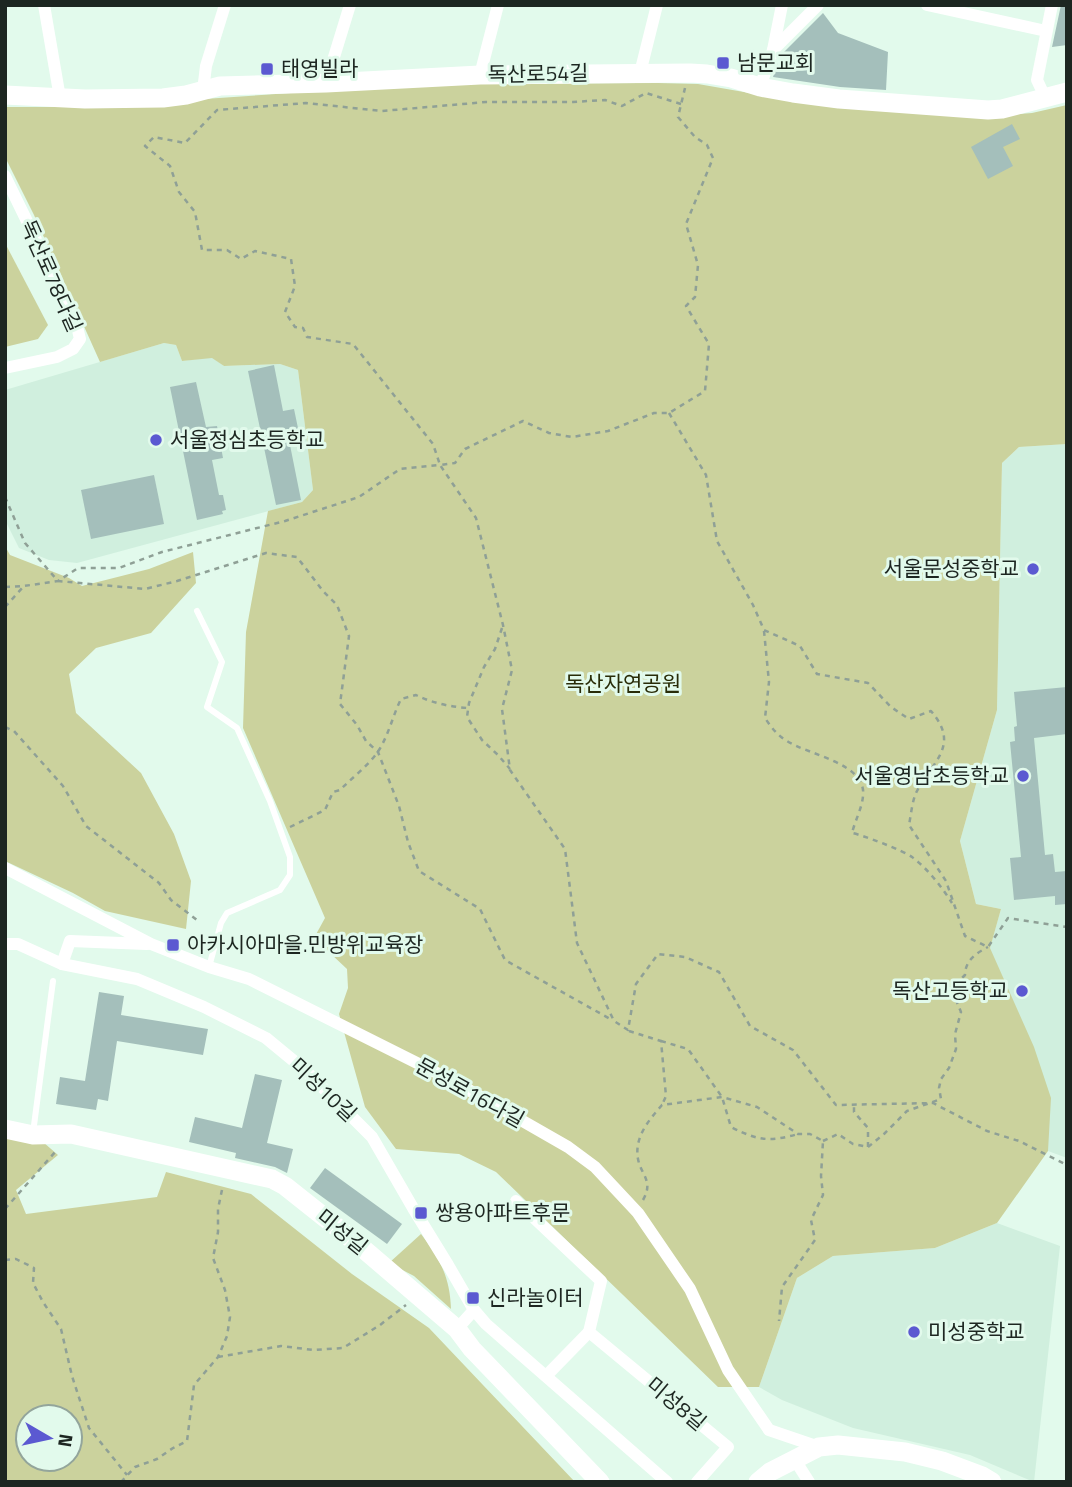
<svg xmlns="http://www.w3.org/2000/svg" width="1072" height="1487" font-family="'Titillium Web','Noto Sans KR',sans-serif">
  <rect width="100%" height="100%" fill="#e2faec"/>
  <g fill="#d0efde">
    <polygon points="164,343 176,345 182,361 212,357 224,366 280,364 298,370 313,490 302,502 77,563 49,560 19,548 5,520 5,390"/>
    <polygon points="1067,444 1067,1158 1048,1151 958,1058 1001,909 976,904 960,841 997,710 1002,463 1019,447"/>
    <polygon points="997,1223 1060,1246 1034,1482 970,1455 853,1428 782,1400 759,1387 797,1278 833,1256 935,1248"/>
  </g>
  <g fill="#cbd29d" fill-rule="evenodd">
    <polygon points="658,83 698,84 802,102 994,116 1032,113 1067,105 1067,444 1019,447 1002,463 997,710 960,841 976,904 1001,909 990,948 1034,1047 1051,1098 1048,1151 997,1223 935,1248 833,1256 797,1278 759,1387 718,1387 496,1172 459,1154 396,1149 365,1107 339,1014 348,988 347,969 314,938 325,918 243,728 246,632 268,511 302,502 313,490 298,370 280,364 224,366 212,358 182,361 176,345 164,343 100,362 34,215 5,157 5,107 156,107 204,99 422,84"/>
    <polygon points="5,243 48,325 38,339 5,347"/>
    <polygon points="5,546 10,555 69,578 82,586 149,569 193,552 196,583 151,633 96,648 69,674 76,713 141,773 174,834 191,881 186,929 105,911 73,893 5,861"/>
    <path d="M 5,1137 L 43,1142 L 58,1155 L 16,1190 L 26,1214 L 157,1197 L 166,1172 L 251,1194 L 352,1274 L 429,1328 L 575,1482 L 5,1482 ZM 28,1417 L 70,1417 L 70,1459 L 28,1459 Z"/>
    <path d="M 421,1234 C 440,1259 450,1277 451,1309 L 414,1276 L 389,1263 Z"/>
  </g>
  <g fill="#a4bfbb">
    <polygon points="1061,5 1067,5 1067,45 1052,47"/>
    <polygon points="823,13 838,33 888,52 886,90 840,87 773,77 781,55"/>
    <polygon points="1012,124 1020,139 1003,147 1013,166 988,179 971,147"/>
    <polygon points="274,365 283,411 294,409 299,433 288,435 301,500 276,505 248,371"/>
    <polygon points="196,382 206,427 217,426 223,458 212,460 219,495 223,495 226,510 222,511 223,514 197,520 170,387"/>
    <polygon points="154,475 164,524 91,539 81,490"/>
    <polygon points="1067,687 1067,734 1034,738 1045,855 1053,854 1055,872 1067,871 1067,904 1055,905 1055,896 1014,900 1010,858 1021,857 1010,742 1015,741 1014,727 1017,726 1014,692"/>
    <polygon points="99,992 124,996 121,1015 208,1029 203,1055 117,1041 108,1101 98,1099 96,1110 56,1104 60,1077 85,1081"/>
    <polygon points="255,1074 282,1080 267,1143 293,1149 287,1173 275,1167 235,1158 236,1153 189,1142 195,1117 242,1128"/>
    <polygon points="325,1168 402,1224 387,1244 310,1188"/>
  </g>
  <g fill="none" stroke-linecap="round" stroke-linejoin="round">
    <g stroke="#8fa096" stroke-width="2.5" stroke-dasharray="5 5" stroke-linecap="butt">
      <polyline points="681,104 646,93 622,106 605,100 573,102 486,102 382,111 306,103 217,110 185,143 154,137 145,146 170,166 179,192 195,212 202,250 227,250 241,259 255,251 291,259 295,286 285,312 295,327 303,328 307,337 353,344 433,444 440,465 455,463 465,449 523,421 549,433 572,437 608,431 654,413 669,413 705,391 709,344 686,306 695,297 698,265 686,224 713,158 707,145 695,137 678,117 685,88"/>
      <path d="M 669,413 L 706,475 L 717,541 L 753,605 L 764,630 L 800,646 L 817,674 L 868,683 L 891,707 L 909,719 L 931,711 C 962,747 930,763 916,793 C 912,802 911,815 909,825 L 946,881 L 965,936 L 988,947 L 1008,918 L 1067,927"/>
      <polyline points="5,497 25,543 58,581 145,589 177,581 266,553 297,557 323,591 337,605 349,636 340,704 357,725 366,741 378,752 399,806 408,842 419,871 480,909 505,960 612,1020"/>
      <polyline points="5,587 24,586 58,581 78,568 119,568 162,552 285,521 359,497 400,469 440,465 476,518 503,625 512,670 502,709 510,770 565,849 577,943 614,1021 628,1030 636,984 658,954 685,957 719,972 750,1026 793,1050 836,1105 933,1103 987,1131 1019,1141 1067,1165"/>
      <polyline points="5,607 24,586"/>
      <polyline points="502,628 495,649 484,667 469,703 467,717 482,740 498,755 510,769"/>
      <path d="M 764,631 L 769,682 L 765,718 C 771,727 777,735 787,741 C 808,755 867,763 863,796 C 862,808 855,821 852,833 C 863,835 904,851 912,857 C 928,869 941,886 952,903"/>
      <polyline points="5,727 14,731 63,786 86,826 159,883 171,900 197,920"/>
      <path d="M 290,827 L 325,810 L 333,792 L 340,790 C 353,777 370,764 379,750 C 389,734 393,715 401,699 L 416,695 C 432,703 451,707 468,708"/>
      <polyline points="629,1031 661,1041 666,1096 662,1105"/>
      <path d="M 661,1041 L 688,1049 L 722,1097 L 731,1127 C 759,1141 769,1142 798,1134"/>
      <polyline points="823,1141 838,1134 853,1144 868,1147 868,1128 854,1112 854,1105"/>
      <path d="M 868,1147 L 884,1134 L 907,1111 L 941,1099 L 939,1088 L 941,1079 L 949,1068 L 956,1049 L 955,1034 L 961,1012 L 953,993 L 958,982 L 965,975 C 965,961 976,953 988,947"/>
      <path d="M 643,1200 C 654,1181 641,1175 638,1159 C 634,1137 649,1120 662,1105 L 722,1097 L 757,1107 L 798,1134 L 810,1134 L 823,1141 L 821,1176 L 823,1195 L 811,1220 L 815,1240 L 782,1287 L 779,1321"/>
      <polyline points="5,1209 56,1151"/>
      <polyline points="5,1260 16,1259 34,1268 33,1283 43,1302 61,1329 72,1376 89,1428 127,1475"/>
      <polyline points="218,1357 281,1346 314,1350 343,1348 380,1325 406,1305"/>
      <polyline points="121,1482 135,1467 157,1459 173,1448 187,1441 194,1385 218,1357 227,1336 230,1317 225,1290 213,1258 218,1232 218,1209 223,1185"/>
    </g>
    <g stroke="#fff" stroke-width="6">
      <polyline points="197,611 222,662 207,707 237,728 270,801 290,857 290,875 280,890 227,913 221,923 209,967"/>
      <polyline points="33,1133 53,981"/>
    </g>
    <g stroke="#fff" stroke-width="12">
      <polyline points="44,5 60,98"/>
      <polyline points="927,5 1046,31"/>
      <polyline points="773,50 818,5"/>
      <polyline points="640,73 657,5"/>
      <polyline points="480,75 498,5"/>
      <polyline points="326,83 350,5"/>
      <polyline points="760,87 773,50 782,5"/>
      <polyline points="203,91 206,66 225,5"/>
      <polyline points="1045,97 1037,80 1052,5"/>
      <polyline points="5,176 76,322 80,339 73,349 57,357 5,368"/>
      <polyline points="5,868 151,944 209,967 249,979 453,1081 568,1147 595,1167 638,1213 690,1289 728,1370 769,1430 819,1447"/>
      <polyline points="5,944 18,944 62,964 137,979 204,1007 266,1038 306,1071 372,1137 413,1208 448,1265 474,1310 457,1329"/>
      <polyline points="62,964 70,941 147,944"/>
      <polyline points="516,1201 601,1281 589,1332 728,1447 697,1482"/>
      <polyline points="474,1310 486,1324 667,1482"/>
      <polyline points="546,1376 589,1332"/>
      <polyline points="795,1460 809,1482"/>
    </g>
    <g stroke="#fff" stroke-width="19">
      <polyline points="5,95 85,99 163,98 186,95 220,86 326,83 480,75 690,73 707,74 731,78 760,87 793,93 839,99 988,110 1002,109 1067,92"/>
      <polyline points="5,1129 33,1135 71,1134 272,1179 285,1186 353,1240 457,1329 472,1349 600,1482"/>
      <polyline points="758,1482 770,1472 819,1447 838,1445 905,1452 942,1461 982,1476 992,1482"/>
    </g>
  </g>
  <g fill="#5b59d1" stroke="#e2faec" stroke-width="2.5">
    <rect x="716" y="56" width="14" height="14" rx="3.5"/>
    <rect x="260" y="62" width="14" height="14" rx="3.5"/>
    <circle cx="156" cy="440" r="7"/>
    <circle cx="1033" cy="569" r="7"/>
    <circle cx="1023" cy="776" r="7"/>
    <rect x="166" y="938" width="14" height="14" rx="3.5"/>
    <circle cx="1022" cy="991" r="7"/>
    <rect x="414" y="1206" width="14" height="14" rx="3.5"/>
    <rect x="466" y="1291" width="14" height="14" rx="3.5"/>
    <circle cx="914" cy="1332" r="7"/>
  </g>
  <g text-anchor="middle" stroke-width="6" stroke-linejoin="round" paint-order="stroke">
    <g font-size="21" fill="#1d2621" stroke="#e2faec" text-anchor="start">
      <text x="737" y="70">남문교회</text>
      <text x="281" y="76">태영빌라</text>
      <text x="170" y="447">서울정심초등학교</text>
      <text x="1019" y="576" text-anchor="end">서울문성중학교</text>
      <text x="1009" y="783" text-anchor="end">서울영남초등학교</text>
      <text x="187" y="952">아카시아마을.민방위교육장</text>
      <text x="1008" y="998" text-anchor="end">독산고등학교</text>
      <text x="435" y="1220">쌍용아파트후문</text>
      <text x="487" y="1305">신라놀이터</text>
      <text x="928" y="1339">미성중학교</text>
    </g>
    <g font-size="21" fill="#1d2621" stroke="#e2faec">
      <text transform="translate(538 74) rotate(-1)" y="7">독산로54길</text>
      <text transform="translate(51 276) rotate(66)" y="7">독산로78다길</text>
      <text transform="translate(323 1090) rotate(43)" y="7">미성10길</text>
      <text transform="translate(470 1093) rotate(29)" y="7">문성로16다길</text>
      <text transform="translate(342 1232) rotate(39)" y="7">미성길</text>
      <text transform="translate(676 1404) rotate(40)" y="7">미성8길</text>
    </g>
    <g font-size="21" fill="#292c08" stroke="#e2faec">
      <text x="623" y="691">독산자연공원</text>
    </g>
  </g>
  <rect width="1072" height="1487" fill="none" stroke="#1d2621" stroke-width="14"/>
  <g transform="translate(49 1438) rotate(99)"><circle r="33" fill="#e2faec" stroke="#93a59b" stroke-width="2"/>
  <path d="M0-5L12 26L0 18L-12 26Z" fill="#5b59d1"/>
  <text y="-10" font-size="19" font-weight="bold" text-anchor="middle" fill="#1d2621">N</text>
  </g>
</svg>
